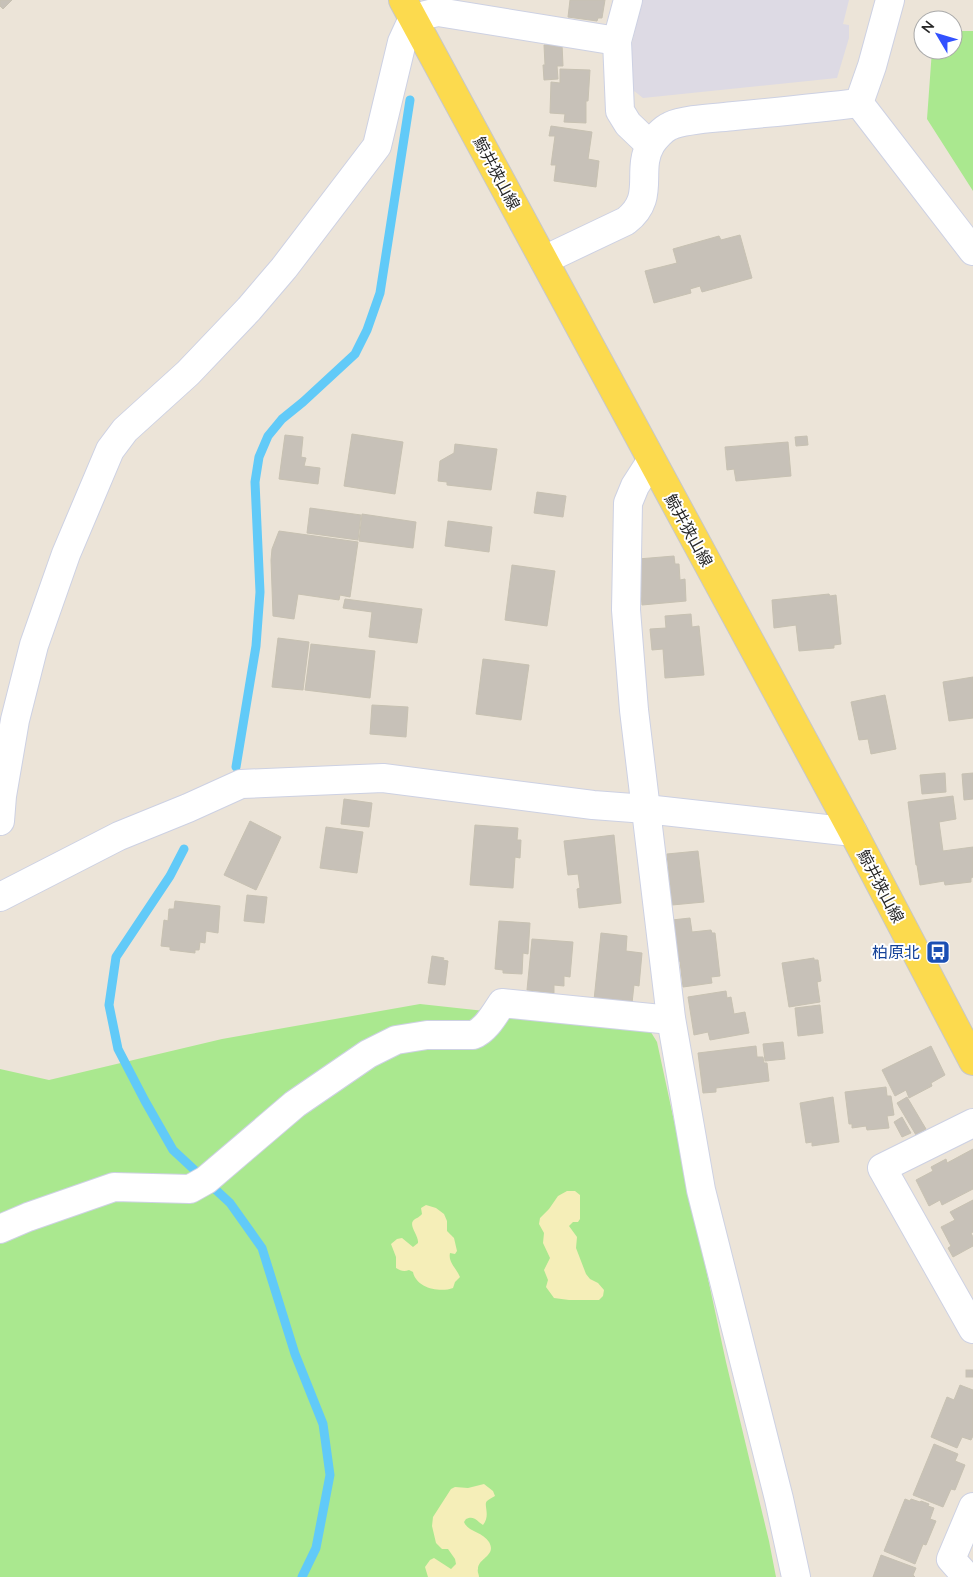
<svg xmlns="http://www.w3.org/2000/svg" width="973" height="1577" font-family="Lato,'Noto Sans JP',sans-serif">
  <rect width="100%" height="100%" fill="#ece4d8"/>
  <polygon fill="#dddae4" points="642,0 849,0 843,24 849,25 849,38 837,78 643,98 629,87 627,66"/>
  <g fill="#aae88f">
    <polygon points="953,31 973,31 973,191 927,119 932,50 953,50"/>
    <polygon points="420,1004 649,1029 657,1042 726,1362 769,1541 776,1577 0,1577 0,1069 49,1080 222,1039"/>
  </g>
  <g fill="#f5eeb8">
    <polygon points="567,1191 575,1191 580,1195 580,1219 578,1222 573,1222 569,1226 577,1237 576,1248 586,1274 590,1279 598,1283 604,1290 603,1296 599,1300 569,1300 554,1298 546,1287 548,1280 544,1270 550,1258 543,1243 544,1233 539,1224 540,1218 549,1209 558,1196"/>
    <path d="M 426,1205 L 436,1208 L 444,1214 L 447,1221 L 447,1231 L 454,1238 L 457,1251 L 455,1254 L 450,1253 C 448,1262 456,1268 460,1277 L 455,1282 L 453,1288 C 440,1293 416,1288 413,1272 L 409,1270 C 404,1272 401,1271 396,1268 L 396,1257 L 391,1244 L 397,1239 L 402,1238 L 413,1247 L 418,1243 C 419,1236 409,1226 413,1221 C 415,1218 419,1218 422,1214 L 421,1208 Z"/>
    <path d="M 484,1484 L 493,1491 L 495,1496 C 492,1498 489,1499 487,1501 C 483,1505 491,1515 483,1525 C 477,1521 474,1515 466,1519 L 464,1522 C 468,1532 483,1532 489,1542 C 497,1556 478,1558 478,1569 C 477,1572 479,1574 479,1577 L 428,1577 L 425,1567 L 430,1560 L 434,1558 L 451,1569 L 456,1564 L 455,1559 L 448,1549 L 442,1549 L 436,1543 L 432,1526 L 433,1517 L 451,1489 L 455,1487 L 468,1488 Z"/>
  </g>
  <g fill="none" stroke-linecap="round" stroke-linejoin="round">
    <g stroke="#61caf8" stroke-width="9">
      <polyline points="236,767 256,646 260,592 255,482 259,457 268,436 282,419 303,402 355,354 367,330 380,293 410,100"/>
      <polyline points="184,849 170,876 116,957 109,1005 118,1049 145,1101 173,1150 230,1203 262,1248 295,1354 323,1424 330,1475 316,1548 302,1577"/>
    </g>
  </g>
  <g fill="#c7c1b8" stroke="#c7c1b2">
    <polygon points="0,0 12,0 3,9 0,6"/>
    <polygon points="570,0 605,0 602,18 598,18 597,21 568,17"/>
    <polygon points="562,44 563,66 557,66 558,79 544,80 543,65 545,65 544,45"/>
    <polygon points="560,69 590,70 588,101 586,101 586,123 564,122 565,114 550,113 551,82 560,83"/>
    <polygon points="551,126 592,132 588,159 599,161 596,187 554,181 556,165 551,165 555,136 549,136"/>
    <polygon points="740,235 752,278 702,292 700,286 690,289 691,293 654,303 645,271 677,263 673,249 719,236 721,240"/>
    <polygon points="352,434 403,442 395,494 344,486"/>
    <polygon points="285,435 303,437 301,457 306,458 304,466 320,468 318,484 279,479"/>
    <polygon points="807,436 808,445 796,446 795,437"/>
    <polygon points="788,442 791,476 736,481 734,469 727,470 725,447"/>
    <polygon points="455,444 497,449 491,490 447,485 447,482 438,481 440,461 454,453"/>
    <polygon points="537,492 566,496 563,517 534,513"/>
    <polygon points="310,508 361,515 358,540 307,533"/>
    <polygon points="362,514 416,522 413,548 359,541"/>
    <polygon points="448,521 492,527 489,552 445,546"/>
    <polygon points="279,531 358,542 350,597 340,595 339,600 298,594 294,619 273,616 271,560 272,549"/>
    <polygon points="674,556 675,564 679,564 680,580 685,579 686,601 642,605 638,559"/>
    <polygon points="512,565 555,571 547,626 505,620"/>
    <polygon points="829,594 830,596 836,595 841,644 834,645 834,648 799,651 796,625 774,628 772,600"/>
    <polygon points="345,599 422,609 417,643 369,637 372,612 343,608"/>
    <polygon points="691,614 692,627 699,626 704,675 665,678 663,649 652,650 650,629 666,628 665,616"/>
    <polygon points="278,638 309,642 303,690 272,687"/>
    <polygon points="311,644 375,651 370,698 305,690"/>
    <polygon points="483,659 529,665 521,720 476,714"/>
    <polygon points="973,677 973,718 949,721 943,682"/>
    <polygon points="885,695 896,749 871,754 868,739 859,740 851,702"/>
    <polygon points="372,705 408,707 406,737 370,734"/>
    <polygon points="945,773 946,792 922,794 920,775"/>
    <polygon points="973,773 973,799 964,800 962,774"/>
    <polygon points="953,796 956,819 939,822 943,851 973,847 973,877 971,878 971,882 945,885 944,881 920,885 917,865 916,865 908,802"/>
    <polygon points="344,799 372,803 369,827 341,824"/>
    <polygon points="250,821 281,837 256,890 224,875"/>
    <polygon points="475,825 518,828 517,840 521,840 520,858 515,857 513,888 470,885"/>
    <polygon points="326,827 363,832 357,873 320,868"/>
    <polygon points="614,835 621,903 579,908 577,889 580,888 578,874 568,875 564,841"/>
    <polygon points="698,851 704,902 672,905 667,854"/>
    <polygon points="247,895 267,897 264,923 244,921"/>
    <polygon points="175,901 220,906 218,933 206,931 205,943 200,942 199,950 195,950 195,953 170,950 170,947 161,946 164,920 168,921 169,909 174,909"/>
    <polygon points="690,918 692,932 711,930 712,933 715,933 720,976 711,977 712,983 683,987 680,961 677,962 672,920"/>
    <polygon points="499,921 530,923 528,954 523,953 522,974 503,973 503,970 495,969"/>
    <polygon points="601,933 627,936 626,951 642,953 639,986 634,985 632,1003 594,1000"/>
    <polygon points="532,939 573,942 570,977 564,976 564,986 554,985 554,993 527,990"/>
    <polygon points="432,956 444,958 443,960 448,961 445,985 428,983"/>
    <polygon points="814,958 814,960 818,960 821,981 817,982 820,1002 789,1007 782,963"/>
    <polygon points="726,991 727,998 731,997 734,1014 745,1012 749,1033 710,1040 708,1032 694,1035 688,997"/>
    <polygon points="820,1005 823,1033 798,1036 795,1008"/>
    <polygon points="783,1042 785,1059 765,1061 763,1044"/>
    <polygon points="756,1046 757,1057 763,1057 764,1063 767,1063 769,1081 716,1088 716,1092 703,1093 698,1053"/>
    <polygon points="931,1046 945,1075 931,1083 932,1086 909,1098 906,1090 895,1096 882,1070"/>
    <polygon points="886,1087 887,1096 891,1096 894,1115 887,1116 889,1128 867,1130 866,1126 852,1128 852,1124 849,1124 845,1092"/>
    <polygon points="833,1097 839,1142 812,1146 812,1142 806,1143 800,1103"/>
    <polygon points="907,1097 926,1129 916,1135 897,1103"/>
    <polygon points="902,1117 911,1133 902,1137 894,1122"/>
    <polygon points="973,1149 973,1189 942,1205 940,1200 929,1206 916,1180 933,1171 931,1167 946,1159 947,1163"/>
    <polygon points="973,1200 973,1232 971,1233 973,1237 973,1246 953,1257 948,1248 951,1246 941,1227 955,1220 950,1212"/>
    <rect x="966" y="1370" width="7" height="7"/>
    <polygon points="960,1385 973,1390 973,1436 971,1440 962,1437 957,1448 931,1437 947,1397 954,1400"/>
    <polygon points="934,1444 958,1454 955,1461 965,1465 955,1490 951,1489 943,1507 913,1495"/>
    <polygon points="905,1499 910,1501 911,1499 920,1502 921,1501 929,1504 928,1506 934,1508 930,1519 936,1521 926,1545 923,1544 915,1564 884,1551"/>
    <polygon points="881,1555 916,1568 913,1575 915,1577 873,1577"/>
  </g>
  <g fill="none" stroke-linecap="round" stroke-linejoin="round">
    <g stroke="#cdd1e3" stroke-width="30">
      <g id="minor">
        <polyline points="628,0 617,41 620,111 628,124 650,145"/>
        <polyline points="859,103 973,251"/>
        <path d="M 544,260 L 626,221 C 657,197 635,171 651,144 C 655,138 663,129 670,126 C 685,119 717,118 734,116 C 776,112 818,108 859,103 L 872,66 L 890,0"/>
        <polyline points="651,461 635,486 628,503 626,610 634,710 671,1018 701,1190 779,1499 796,1577"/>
        <polyline points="0,821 2,796 15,720 34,645 66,554 110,450 125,430 188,373 249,309 284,268 377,146 402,42 413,18 438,12 617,41"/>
        <polyline points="0,897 119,836 188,808 241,784 383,778 593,805 646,809 853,832"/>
        <polyline points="973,1123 882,1168 973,1329"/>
        <path d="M 0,1229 L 28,1217 L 114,1187 L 190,1189 L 206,1180 L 295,1104 L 368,1054 L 396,1040 L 427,1035 L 473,1035 C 486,1030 494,1015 502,1003 L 671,1020"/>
        <polyline points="967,1577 951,1559 973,1507"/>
      </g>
    </g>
    <g stroke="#c7c7c7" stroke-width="30">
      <polyline id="major" points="403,0 853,832 973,1061"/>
    </g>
    <use href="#minor" stroke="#fff" stroke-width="28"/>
    <use href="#major" stroke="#fcda4e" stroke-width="28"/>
  </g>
  <defs>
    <g id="bus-square" transform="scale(1.25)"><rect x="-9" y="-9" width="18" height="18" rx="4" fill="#1a4fb4" stroke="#fff"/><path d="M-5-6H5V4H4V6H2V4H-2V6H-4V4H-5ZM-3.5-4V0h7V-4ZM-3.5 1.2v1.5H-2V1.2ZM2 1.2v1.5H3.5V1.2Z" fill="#fff"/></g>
  </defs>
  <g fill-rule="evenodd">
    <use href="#bus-square" x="938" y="952"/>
  </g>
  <g text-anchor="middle" stroke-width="4" stroke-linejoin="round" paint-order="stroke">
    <g font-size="16" fill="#282828" stroke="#fff">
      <text transform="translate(497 173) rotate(62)" y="6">鯨井狭山線</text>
      <text transform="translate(689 530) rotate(61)" y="6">鯨井狭山線</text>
      <text transform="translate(881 886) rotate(62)" y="6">鯨井狭山線</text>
    </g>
    <g font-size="16" fill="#164399" stroke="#fff" text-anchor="end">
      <text x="920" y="958">柏原北</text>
    </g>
  </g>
  <g transform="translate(938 35) rotate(308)"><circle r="24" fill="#ffffff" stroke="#a9a9a9"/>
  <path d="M0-4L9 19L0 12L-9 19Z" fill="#3251ff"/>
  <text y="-8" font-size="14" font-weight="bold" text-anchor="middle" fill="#282828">N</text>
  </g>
</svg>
